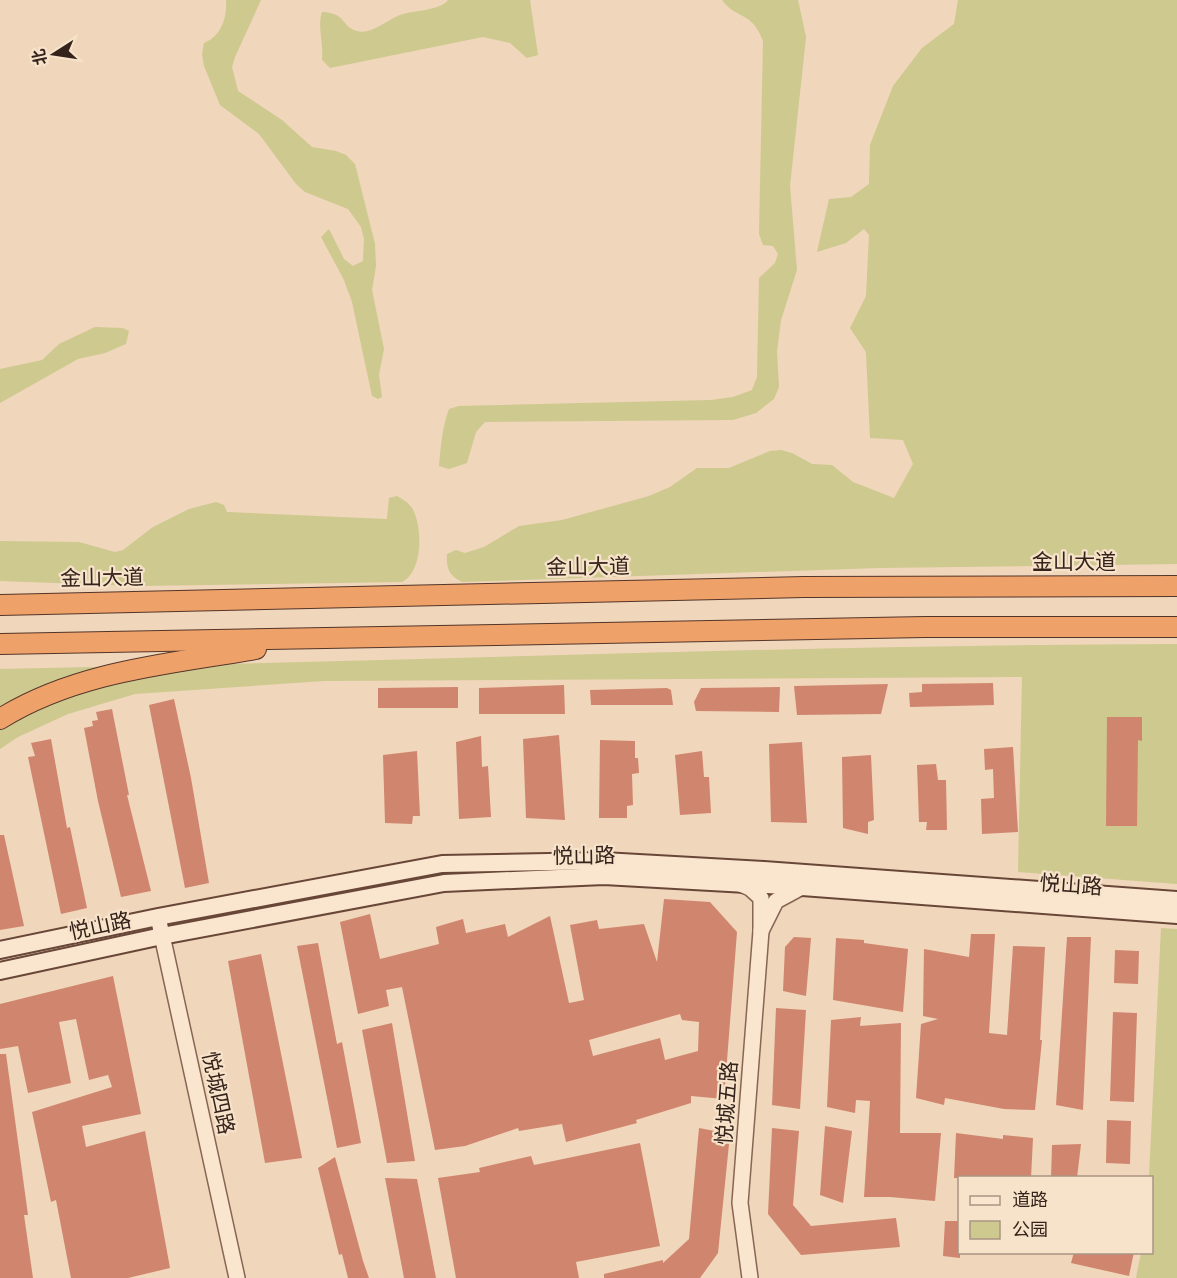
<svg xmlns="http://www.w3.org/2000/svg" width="1177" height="1278" font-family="Spectral,'Noto Sans SC',serif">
  <rect width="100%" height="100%" fill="#f0d6ba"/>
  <g fill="#cdc98f">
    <path d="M 226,0 L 261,0 L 235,57 L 232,67 L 238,91 L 282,120 L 312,147 L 336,151 L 346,155 L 355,164 L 375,244 L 376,266 L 372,290 L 384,349 L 379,375 L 382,397 L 378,399 L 372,396 L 352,302 L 344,280 L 321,237 L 329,229 L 344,259 L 353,266 L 363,261 L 364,239 L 361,227 L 348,209 L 305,192 L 296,184 L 259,134 L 220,105 L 204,66 L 202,54 L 204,43 C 221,36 227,19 226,0 Z"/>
    <path d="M 448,0 L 530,0 L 538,55 L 527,58 L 510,43 L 483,37 L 330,68 L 322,60 C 324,43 317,28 322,12 C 347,13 341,27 357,31 C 371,35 387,20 400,15 C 414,10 440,11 448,0 Z"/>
    <path d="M 722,0 L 798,0 L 806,37 L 790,186 L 797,270 L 781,320 L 777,351 L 779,387 L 774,399 L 756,413 L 733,420 L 485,422 L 476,432 L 467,463 L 449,469 L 439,466 C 441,446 442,428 449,409 L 459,406 L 711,400 L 733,397 L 752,390 L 757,377 L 759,278 L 775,263 L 778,254 L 773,246 L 763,245 L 759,234 L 763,41 C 752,11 737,20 722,0 Z"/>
    <path d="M 958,0 L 1177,0 L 1177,564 L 879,568 L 462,582 C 449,576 446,568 447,554 L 456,550 L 465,553 L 484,547 L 519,526 L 562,520 L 649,496 L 670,487 L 697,468 L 729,468 L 770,451 L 781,450 L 792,453 L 812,464 L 832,465 L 853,482 L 894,498 L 913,464 L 903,440 L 870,438 L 866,352 L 850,328 L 866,296 L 869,235 L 864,229 L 846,243 L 817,252 L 829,199 L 851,197 L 869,184 L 870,145 L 893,86 L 922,48 L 954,24 Z"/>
    <polygon points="95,327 123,328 129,331 126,344 105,353 78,359 0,403 0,369 42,360 59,344"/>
    <path d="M 397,496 C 402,499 408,502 412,508 C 423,526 423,572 402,582 L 139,586 L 0,581 L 0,541 L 79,542 L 115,552 L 123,550 L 153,527 L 189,509 L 216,502 L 224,505 L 227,512 L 387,519 L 389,498 Z"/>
    <path d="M 1177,644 L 1177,884 L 1018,872 L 1022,677 L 324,681 L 135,694 L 68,714 L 18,737 L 0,749 L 0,669 C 392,662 785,645 1177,644 Z"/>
    <polygon points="1161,928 1177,929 1177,1278 1136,1278 1141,1253 1152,1252 1152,1178 1149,1177"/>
  </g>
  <g fill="#d0856e" fill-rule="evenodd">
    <polygon points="993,683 994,705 910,707 909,693 922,692 922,684"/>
    <polygon points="888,684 881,714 797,715 794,686"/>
    <polygon points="564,685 565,714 479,714 479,688"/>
    <polygon points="458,687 458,708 378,708 378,688"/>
    <polygon points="780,687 779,712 696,711 694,702 701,688"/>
    <polygon points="667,688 671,690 673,705 591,705 590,690"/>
    <polygon points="174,699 191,778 209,883 185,888 149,705"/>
    <polygon points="112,709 129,795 127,795 151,891 121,897 98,801 84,728 93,726 92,721 98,720 96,712"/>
    <polygon points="1107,717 1142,717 1142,741 1138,740 1137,826 1106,826"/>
    <polygon points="559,735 565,820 526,818 523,739"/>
    <polygon points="481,736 482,767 488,766 491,817 459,819 456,742"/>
    <polygon points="51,739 67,828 70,827 87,908 61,914 28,757 35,756 31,743"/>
    <polygon points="600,740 635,741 635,758 638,758 639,773 632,774 633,805 627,806 627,818 599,818"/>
    <polygon points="802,742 807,823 771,822 769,744"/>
    <polygon points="1013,747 1018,832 982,834 981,799 994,798 993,769 985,770 984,749"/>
    <polygon points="417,751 420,816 413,816 412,824 385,823 383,755"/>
    <polygon points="702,751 704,777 709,777 711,813 680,815 675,755"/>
    <polygon points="871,755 874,820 868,822 868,834 843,828 842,757"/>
    <polygon points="936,764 938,780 946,780 947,830 926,830 927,822 919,822 917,765"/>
    <polygon points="0,835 4,835 24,926 0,930"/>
    <path d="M 664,899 L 710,902 L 737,932 L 724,1099 L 691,1096 L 691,1103 L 636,1120 L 637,1123 L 566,1142 L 562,1124 L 519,1131 L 518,1128 L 465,1146 L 435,1150 L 402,987 L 386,990 L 389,1006 L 358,1014 L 340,922 L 370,914 L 380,959 L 439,944 L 436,927 L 463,919 L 466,933 L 505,924 L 508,937 L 550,916 L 569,1003 L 584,1000 L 570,925 L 597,920 L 599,929 L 644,924 L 657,962 ZM 680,1014 L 682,1020 L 699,1022 L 698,1051 L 665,1060 L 660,1038 L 593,1056 L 589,1040 Z"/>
    <polygon points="971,934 995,934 989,1033 1007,1035 1013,946 1045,947 1040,1040 1042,1040 1035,1110 1004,1109 945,1098 944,1105 916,1098 921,1024 938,1019 923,1016 924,949 969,957"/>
    <polygon points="794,937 811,938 806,996 783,991 785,947"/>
    <polygon points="1067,937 1091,937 1083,1110 1056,1105"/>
    <polygon points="836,938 864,940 864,943 908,949 903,1012 833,1000"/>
    <polygon points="318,943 337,1044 342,1042 361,1143 337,1148 297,946"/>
    <polygon points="1115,950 1139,951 1138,984 1114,983"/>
    <polygon points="261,954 302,1158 265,1163 228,961"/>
    <polygon points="113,976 141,1114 82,1126 86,1147 145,1131 170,1268 128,1278 71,1278 56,1200 51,1202 32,1112 112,1087 108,1075 89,1080 76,1019 59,1022 71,1083 28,1093 18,1046 0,1049 0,1004"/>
    <polygon points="776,1008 806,1010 800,1109 772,1105"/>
    <polygon points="1113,1012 1137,1013 1134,1102 1110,1101"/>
    <polygon points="861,1017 860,1026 901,1023 900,1133 941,1133 935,1201 890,1197 864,1197 870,1101 856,1100 855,1113 827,1107 831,1020"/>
    <polygon points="392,1023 415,1161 387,1163 362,1030"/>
    <polygon points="0,1054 6,1054 28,1215 24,1215 33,1278 0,1278"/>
    <polygon points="1107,1120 1131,1121 1130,1164 1106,1163"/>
    <polygon points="825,1126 852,1131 843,1203 820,1195"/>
    <polygon points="699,1128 730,1134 718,1253 700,1278 604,1278 604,1274 663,1260 663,1263 689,1239"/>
    <polygon points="772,1128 799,1131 793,1205 811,1226 896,1218 900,1247 801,1255 768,1214"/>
    <polygon points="956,1133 1003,1139 1003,1135 1033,1138 1031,1178 954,1178"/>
    <polygon points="640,1143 660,1246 576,1262 579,1278 456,1278 438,1178 480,1172 479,1168 531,1156 534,1165"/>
    <polygon points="1081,1144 1077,1178 1051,1178 1052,1145"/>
    <polygon points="335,1157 363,1261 369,1278 348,1278 342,1254 339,1255 318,1168"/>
    <polygon points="385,1178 417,1179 436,1278 404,1278"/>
    <polygon points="945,1221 960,1221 960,1258 943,1256"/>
    <polygon points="1074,1252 1134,1252 1129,1276 1071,1263"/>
  </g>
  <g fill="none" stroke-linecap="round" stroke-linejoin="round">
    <g stroke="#876654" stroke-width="18">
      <g id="tertiary">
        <polyline points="738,883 750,888 761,898 761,931 776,901 802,887"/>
        <polyline points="158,917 237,1278"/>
        <polyline points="750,1278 740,1203 761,931"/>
      </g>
    </g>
    <g stroke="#684738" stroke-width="20">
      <g id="secondary">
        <polyline points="0,950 158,917 442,864 603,861 764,870 1177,900"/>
        <polyline points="0,971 162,936 444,883 604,876 802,887 1177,915"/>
      </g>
    </g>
    <g stroke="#543529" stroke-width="22">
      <g id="trunk">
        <polyline points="0,605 804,587 1177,586"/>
        <polyline points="0,644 925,627 1177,627"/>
        <path d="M 0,719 C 77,671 169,664 256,649"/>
      </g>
    </g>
    <use href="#tertiary" stroke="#fae5ce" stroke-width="15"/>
    <use href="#secondary" stroke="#fae5ce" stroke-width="16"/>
    <use href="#trunk" stroke="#eea26a" stroke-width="20"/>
  </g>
  <g text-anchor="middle" stroke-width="4.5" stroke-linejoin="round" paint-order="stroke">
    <g font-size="21" fill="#35221a" stroke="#f7e2ca">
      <text x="1074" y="569">金山大道</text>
      <text transform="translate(588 567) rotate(-1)" y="7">金山大道</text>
      <text transform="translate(102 578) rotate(-1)" y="7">金山大道</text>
      <text transform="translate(584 856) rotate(-1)" y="7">悦山路</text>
      <text transform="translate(1071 885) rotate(4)" y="7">悦山路</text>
      <text transform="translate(100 926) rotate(-12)" y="7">悦山路</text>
      <text transform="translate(218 1093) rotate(78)" y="7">悦城四路</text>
      <text transform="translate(727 1103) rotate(-86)" y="7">悦城五路</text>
    </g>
  </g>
  <rect x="958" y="1176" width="195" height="78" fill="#f7e2ca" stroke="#a99584" stroke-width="1.5"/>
  <rect x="970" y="1196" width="30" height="9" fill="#fae5ce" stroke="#a99584" stroke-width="1.5"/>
  <text x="1012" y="1206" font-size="18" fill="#35221a">道路</text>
  <rect x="970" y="1221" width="30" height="18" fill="#cdc98f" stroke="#a99584" stroke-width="1.5"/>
  <text x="1012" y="1236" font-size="18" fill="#35221a">公园</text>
  <g transform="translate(54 54) rotate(258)" stroke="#f7e2ca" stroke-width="4.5" paint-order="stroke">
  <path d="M0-4.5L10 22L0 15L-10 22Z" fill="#35221a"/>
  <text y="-9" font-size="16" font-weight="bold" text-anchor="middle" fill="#35221a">北</text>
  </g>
</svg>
